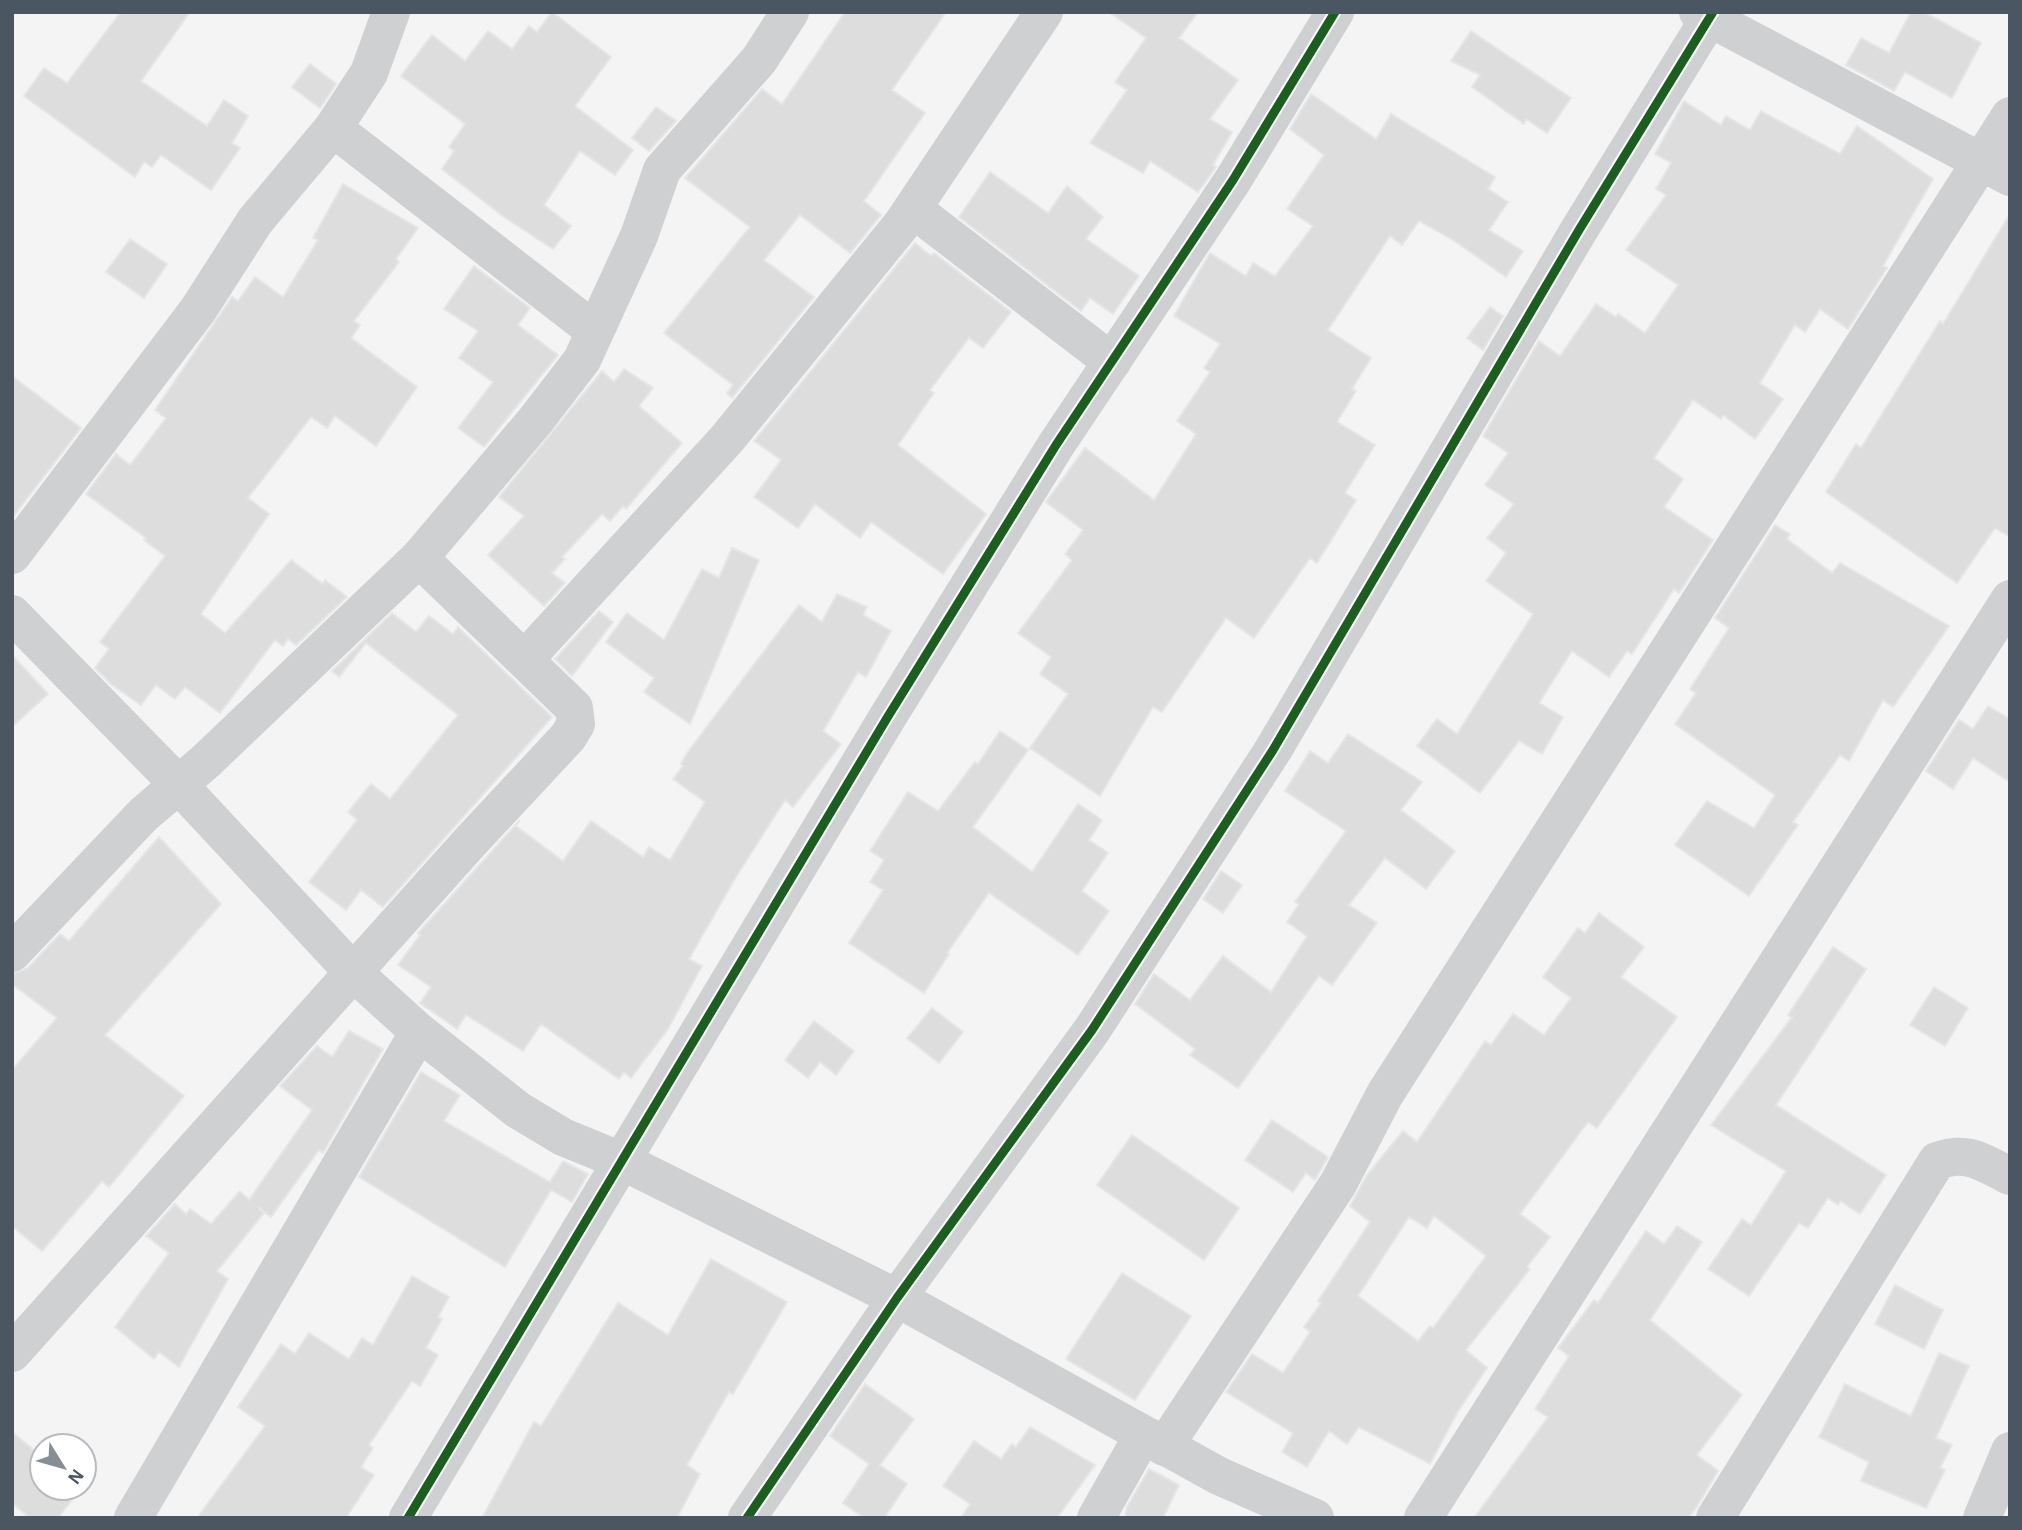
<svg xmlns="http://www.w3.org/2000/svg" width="2022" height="1530" font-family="'Alegreya Sans',sans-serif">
  <rect width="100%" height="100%" fill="#f4f4f4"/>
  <g fill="#ddddde" stroke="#e5e6e7" stroke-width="2" fill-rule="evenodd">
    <polygon points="121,12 190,12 141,81 207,126 224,100 248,116 232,143 240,148 211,190 161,155 152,167 144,162 135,177 24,96 44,68 67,83"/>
    <polygon points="552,12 611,57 575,106 633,150 615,175 580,151 544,205 571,226 553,249 504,217 442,169 454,151 449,147 465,124 401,76 432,35 465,61 488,31 512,49 529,26 537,32"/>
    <polygon points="845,12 946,12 892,90 925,113 864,201 881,215 850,253 800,215 764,260 814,297 732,398 727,393 733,385 664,333 750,227 685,178 762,89 782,104"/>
    <polygon points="1109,12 1198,12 1179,38 1238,80 1210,119 1232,132 1213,165 1216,167 1198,192 1150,161 1143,173 1090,143 1127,90 1115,82 1146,38"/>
    <polygon points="1911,12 1924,12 1981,43 1952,98 1905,72 1894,91 1846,65 1861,38 1889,53"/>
    <polygon points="1471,31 1571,98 1547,133 1526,119 1524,124 1472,87 1480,75 1451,61"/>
    <polygon points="310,64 336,84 320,108 292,87"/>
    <polygon points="1311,94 1376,139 1391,114 1495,177 1488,189 1508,202 1489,230 1523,251 1506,277 1453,240 1419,221 1402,245 1390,236 1328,330 1371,358 1352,389 1356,391 1337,422 1375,445 1345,493 1356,500 1317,563 1310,558 1254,638 1226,618 1162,712 1153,707 1100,796 1030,748 1068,694 1040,674 1051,657 1018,633 1072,560 1065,554 1083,530 1046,502 1085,448 1154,500 1196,434 1177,421 1210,372 1204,368 1220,344 1174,316 1208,256 1210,253 1246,276 1253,263 1275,276 1313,226 1287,209 1324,155 1290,129"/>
    <polygon points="1684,101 1721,125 1726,116 1750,130 1761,111 1840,154 1857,126 1933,179 1883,266 1887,268 1848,329 1820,309 1805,332 1795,325 1760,383 1783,399 1755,439 1723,415 1721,419 1693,400 1654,458 1683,479 1664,507 1713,540 1679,593 1674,589 1632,654 1627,651 1609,677 1572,651 1539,703 1563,717 1542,754 1519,741 1480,793 1417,746 1437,719 1457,734 1533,614 1486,581 1506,553 1487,538 1514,504 1485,485 1508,453 1483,436 1539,341 1560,356 1596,304 1616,317 1618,314 1645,333 1678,285 1626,250 1666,195 1656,189 1671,163 1655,154"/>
    <polygon points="656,107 676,121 649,151 632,138"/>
    <polygon points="990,172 1048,213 1067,186 1103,217 1086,239 1139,276 1113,314 1090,298 1081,311 959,217"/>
    <polygon points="343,184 418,228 396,259 399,262 354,321 360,325 351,338 417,387 376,446 335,416 327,428 311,417 248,498 269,514 201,614 225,633 291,560 323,584 325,580 347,597 296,645 288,639 283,646 275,640 220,713 185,687 175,699 156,685 141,705 112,685 95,668 109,649 100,642 165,556 144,540 146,538 86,494 116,454 130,465 166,418 155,410 232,297 238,301 255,277 283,297 318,240 313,238"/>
    <polygon points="2010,214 2010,537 1995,528 1957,583 1826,492 1856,444 1861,448 1940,321 1943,324"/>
    <polygon points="130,239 167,264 144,298 106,272"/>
    <polygon points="915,243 931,256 934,253 1011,312 983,348 969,338 930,390 934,393 898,445 986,514 943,574 871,522 860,538 815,504 798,528 754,497 781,460 754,441"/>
    <polygon points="474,266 530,308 518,325 558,355 484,447 458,428 493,382 459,358 478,331 444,309"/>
    <polygon points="1490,307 1503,316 1483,350 1467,338"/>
    <polygon points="624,369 653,388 639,406 682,443 626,509 623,506 610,521 602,514 562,557 565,559 552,573 565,583 544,606 488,555 524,516 499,497 602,371 614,382"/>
    <polygon points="12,376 81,428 12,518"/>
    <polygon points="1775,525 1790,534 1787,539 1832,573 1840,563 1949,626 1893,707 1883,700 1849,761 1840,755 1793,822 1798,825 1749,896 1675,845 1707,801 1754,828 1775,795 1675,724 1696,693 1690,689 1729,628 1715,618"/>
    <polygon points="732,548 759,560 690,724 644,692 654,678 606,642 627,613 664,640 702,569 719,578"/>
    <polygon points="837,594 867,607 863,615 891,631 866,677 858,672 823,731 841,744 793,807 785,800 736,877 689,959 702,966 668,1029 631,1078 624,1072 619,1079 541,1024 523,1051 466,1015 457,1029 420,1003 431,987 398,965 420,935 418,933 520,820 516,826 563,861 591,821 643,857 649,847 670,860 705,802 673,779 683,766 681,764 687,753 799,605 822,622"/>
    <polygon points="599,611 613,622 572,676 555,659"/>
    <polygon points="392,613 416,632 429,616 453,634 458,627 552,717 383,907 361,890 346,910 309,882 357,820 348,812 371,784 390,799 458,715 366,643 339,677 332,671"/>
    <polygon points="12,655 48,694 12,727"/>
    <polygon points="1988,706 2010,719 2010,782 1973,758 1953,789 1926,771 1959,720 1973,729"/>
    <polygon points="1000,731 1028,750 973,827 1032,872 1078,804 1102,820 1089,840 1108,853 1082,891 1109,911 1078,955 989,893 947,953 949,954 924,993 849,943 883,890 870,882 884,860 870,851 908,792 938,811 975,762 978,764"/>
    <polygon points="1348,734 1422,782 1401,810 1455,851 1426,889 1385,858 1349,905 1377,923 1332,985 1319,976 1238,1088 1190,1055 1195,1049 1135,1004 1154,974 1190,1000 1223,956 1271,992 1307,936 1287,922 1299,904 1295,902 1346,831 1285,791 1310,751 1328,763"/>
    <polygon points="159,837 221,904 105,1035 184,1096 109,1187 102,1181 42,1251 12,1226 12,1070 57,1018 12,984 12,974 28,968 60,934 69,941"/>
    <polygon points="1221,871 1242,885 1223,913 1203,899"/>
    <path d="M 1599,913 L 1644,947 L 1621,977 L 1677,1017 L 1597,1128 L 1588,1122 L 1520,1214 L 1550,1237 L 1527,1267 L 1530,1269 L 1466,1350 L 1487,1368 L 1457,1413 L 1430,1464 L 1359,1427 L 1347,1444 L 1329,1431 L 1307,1467 L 1282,1452 L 1293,1433 L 1226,1392 L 1252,1354 L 1283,1373 L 1310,1332 L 1304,1327 L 1321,1303 L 1318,1301 L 1370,1222 L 1350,1206 L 1367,1175 L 1403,1131 L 1417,1142 L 1485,1041 L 1491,1045 L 1513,1014 L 1544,1035 L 1571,998 L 1543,977 L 1578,928 L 1585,933 ZM 1434,1216 L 1486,1256 L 1433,1328 L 1430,1326 L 1418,1341 L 1358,1296 L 1409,1217 L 1427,1228 Z"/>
    <polygon points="1833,947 1866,969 1776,1105 1886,1175 1860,1214 1841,1201 1838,1205 1828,1198 1808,1228 1799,1223 1749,1296 1708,1269 1742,1219 1751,1225 1786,1171 1711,1125 1792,1017 1788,1015"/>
    <polygon points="1934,987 1968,1008 1945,1046 1910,1025"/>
    <polygon points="932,1008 963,1032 939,1063 907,1038"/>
    <polygon points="814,1021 854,1051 836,1075 820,1062 808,1078 785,1060"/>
    <polygon points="349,1031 383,1049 323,1153 319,1150 271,1217 258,1207 264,1213 217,1271 228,1279 179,1367 159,1352 154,1359 115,1327 169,1253 146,1236 175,1204 186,1214 190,1209 211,1224 240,1191 249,1200 312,1110 280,1086 317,1046 332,1057"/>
    <polygon points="421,1072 460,1095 444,1121 550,1182 563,1161 588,1174 572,1202 551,1190 505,1267 359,1177"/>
    <polygon points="1272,1120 1328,1157 1315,1180 1306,1173 1293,1192 1245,1160"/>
    <polygon points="1132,1135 1239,1208 1204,1260 1097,1185"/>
    <polygon points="1677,1226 1702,1242 1650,1320 1742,1395 1697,1455 1718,1471 1696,1508 1688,1518 1474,1518 1548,1417 1535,1409 1569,1356 1558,1348 1594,1300 1598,1303 1646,1231 1664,1244"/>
    <polygon points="711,1259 787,1302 733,1394 729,1392 687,1465 700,1474 677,1518 482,1518 534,1422 541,1426 618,1303 668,1335"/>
    <polygon points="1122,1273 1191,1316 1135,1400 1066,1359"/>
    <polygon points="412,1276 449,1297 438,1317 442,1319 426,1348 438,1355 420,1386 412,1381 369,1445 373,1448 361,1467 374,1475 346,1518 197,1518 265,1426 238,1407 281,1344 295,1354 309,1333 349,1359 362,1338 373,1345"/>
    <polygon points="1895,1285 1943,1310 1924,1349 1875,1324"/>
    <polygon points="1939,1353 1969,1366 1936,1438 1952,1445 1940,1468 1945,1470 1926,1508 1861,1481 1869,1462 1819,1437 1845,1384 1911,1416"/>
    <polygon points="865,1384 914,1419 880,1465 907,1484 884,1518 864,1518 843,1503 869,1464 830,1436"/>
    <polygon points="1030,1427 1095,1465 1057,1518 961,1518 970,1504 943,1486 974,1441 1001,1459 1012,1444 1016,1447"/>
    <polygon points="12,1432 42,1457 42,1488 80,1489 58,1518 30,1518 12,1503"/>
    <polygon points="1149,1469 1179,1485 1163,1518 1125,1518 1127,1507"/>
  </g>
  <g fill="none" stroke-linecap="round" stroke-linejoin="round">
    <g stroke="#ced0d2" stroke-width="38">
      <polyline points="1698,12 2010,177"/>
      <polyline points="333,128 595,331"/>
      <polyline points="913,209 1112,362"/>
      <polyline points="12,555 198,310 255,221 333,128 369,73 391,12"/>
      <polyline points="12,614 178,784 353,972 419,1032 518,1110 563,1137 624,1162 897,1298 1219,1476 1315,1518"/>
      <polyline points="525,659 726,440 902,224 1044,12"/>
      <polyline points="12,953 143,815 206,761 419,558 535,421 582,360 639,236 662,170 759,60 790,12"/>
      <polyline points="12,1353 470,842 568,737 576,724 574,708 419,558"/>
      <polyline points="1164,1447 1338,1184 1385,1094 2010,116"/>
      <polyline points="133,1518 419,1032"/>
      <polyline points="408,1518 887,718 1056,445 1233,180 1335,12"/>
      <polyline points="747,1518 897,1298 1092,1030 1273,750 1579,230 1713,12"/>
      <polyline points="1096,1518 1143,1435"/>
      <polyline points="1423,1518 2010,599"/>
      <path d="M 1715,1518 L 1937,1161 C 1968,1150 1982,1162 2010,1176"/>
      <polyline points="1982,1518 2010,1451"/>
    </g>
    <g stroke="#fff" stroke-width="13">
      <g id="cycleway">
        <polyline points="408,1518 887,718 1056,445 1233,180 1335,12"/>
        <polyline points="747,1518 897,1298 1092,1030 1273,750 1579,230 1713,12"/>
      </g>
    </g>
    <use href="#cycleway" stroke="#1b5e20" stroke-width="9"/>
  </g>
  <rect width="2022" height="1530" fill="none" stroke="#4a5661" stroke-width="28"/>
  <g transform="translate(63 1467) rotate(127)"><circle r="33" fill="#ffffff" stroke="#b7bbc0" stroke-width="2"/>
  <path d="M0-5L12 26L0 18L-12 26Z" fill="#868d94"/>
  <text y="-10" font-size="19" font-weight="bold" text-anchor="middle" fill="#4a5661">N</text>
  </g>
</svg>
